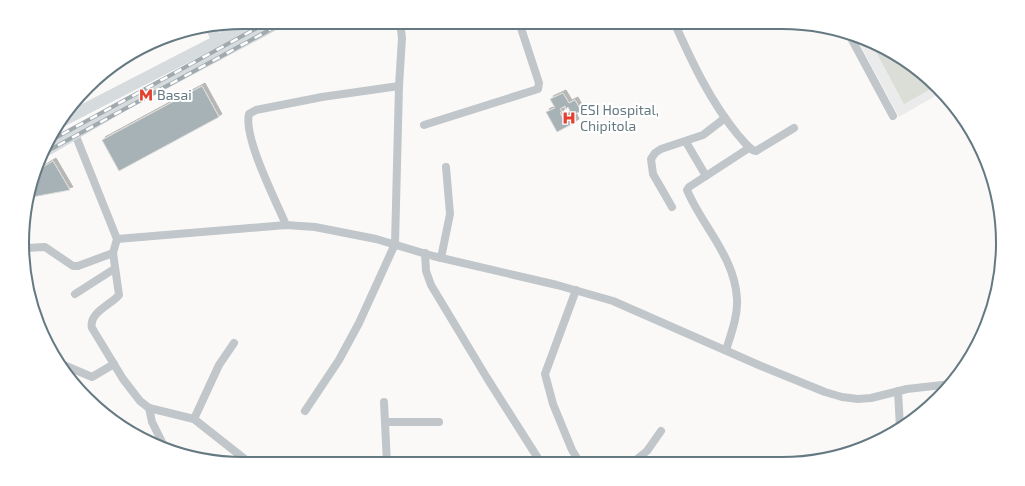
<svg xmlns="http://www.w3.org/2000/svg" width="1025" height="486" font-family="'Exo 2',sans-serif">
  <defs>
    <filter id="shadow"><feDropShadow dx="3" dy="-3" stdDeviation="0" flood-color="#0004"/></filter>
  </defs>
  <rect width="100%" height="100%" fill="#faf9f7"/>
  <g fill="#eaebea">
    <polygon points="856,37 866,39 938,87 942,92 899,117"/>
    <polygon points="958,117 986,158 992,188"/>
  </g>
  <polygon fill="#daded6" points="871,42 935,84 936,86 904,104"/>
  <g fill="#a7b2b6" stroke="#dbdbd9" fill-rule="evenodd" filter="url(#shadow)">
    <polygon points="202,86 219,117 119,171 102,140"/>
    <path d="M 563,93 L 569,103 L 575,100 L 581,111 L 573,115 L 576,122 L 557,132 L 546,112 L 555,108 L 550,99 ZM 565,106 L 566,109 L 568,107 L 570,111 L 563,118 L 560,113 L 562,112 L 560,109 Z"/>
    <polygon points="53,161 70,190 27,198 38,170"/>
  </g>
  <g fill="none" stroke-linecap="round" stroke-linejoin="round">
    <g stroke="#c0c6c9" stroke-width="8">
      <path d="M 674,22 C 692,62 710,101 738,135 C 743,140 749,150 756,151 L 794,128"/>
      <polyline points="850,36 893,116"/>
      <polyline points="424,125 538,89 539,83 519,22"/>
      <path d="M 75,134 L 117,239 L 113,253 L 119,295 C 112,304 88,313 92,328 L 123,379 L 140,401 L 149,408 L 194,419 L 251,464"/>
      <polyline points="686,142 706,176"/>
      <polyline points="672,207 653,174 651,159 655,153 661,149 703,135 725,118"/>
      <path d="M 286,225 C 276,201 243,137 249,114 L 256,110 L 322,97 L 399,86"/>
      <polyline points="117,239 286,225 315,227 376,239 433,256 557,285 613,301 761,366 825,392 842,397 858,399 871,398 907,389 951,384"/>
      <polyline points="25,248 45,247 73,266 78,266 113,253"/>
      <polyline points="425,253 426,271 431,285 487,378 541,463"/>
      <polyline points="441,258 450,214 446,167"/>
      <polyline points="576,290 545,374 553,404 572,450 580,463"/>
      <polyline points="75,294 114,269"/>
      <path d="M 726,350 C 731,334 738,316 737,299 C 735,257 702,226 687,190 L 689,187 L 749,148"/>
      <polyline points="59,363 92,377 114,364"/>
      <polyline points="898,391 900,428"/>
      <polyline points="384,402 387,464"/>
      <polyline points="149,408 152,422 165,448"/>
      <polyline points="305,411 339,360 359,323 395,244 399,86 402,38 400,22"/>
      <polyline points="194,419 219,365 234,343"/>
      <polyline points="386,422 439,422"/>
      <polyline points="632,463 647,451 661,431"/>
    </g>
    <g stroke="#d6dbde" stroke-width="11">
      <polyline points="223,25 232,43"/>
      <polyline points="211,27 220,48"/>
    </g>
    <g stroke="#d6dbde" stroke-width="12">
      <polyline points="60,122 254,22"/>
      <polyline points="45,151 120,107 279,22"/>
    </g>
    <g stroke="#a0a9ae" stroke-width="4">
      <g id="rail">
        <polyline points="48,142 268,22"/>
        <polyline points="44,153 284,22"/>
      </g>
    </g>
    <use href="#rail" stroke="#fff" stroke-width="2.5" stroke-dasharray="8" stroke-linecap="butt"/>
  </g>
  <defs>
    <g id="metro-bare" transform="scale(1.08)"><path d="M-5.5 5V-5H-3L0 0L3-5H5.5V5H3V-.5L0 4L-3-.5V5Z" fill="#e2412f" stroke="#fff" stroke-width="2.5" paint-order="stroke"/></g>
    <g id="hospital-bare" transform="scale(1.08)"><path d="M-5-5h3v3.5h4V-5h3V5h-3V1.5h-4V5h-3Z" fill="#e2412f" stroke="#fff" stroke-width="2.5" paint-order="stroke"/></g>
  </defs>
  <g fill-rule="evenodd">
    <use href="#metro-bare" x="146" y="95"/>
    <use href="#hospital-bare" x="569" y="118"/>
  </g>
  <g text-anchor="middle" stroke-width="4" stroke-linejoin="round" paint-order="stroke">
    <g font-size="14" fill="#657982" stroke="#fff" text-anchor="start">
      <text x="157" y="100">Basai</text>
      <text x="580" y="115">ESI Hospital,<tspan x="580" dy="16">Chipitola</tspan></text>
    </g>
  </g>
  <path d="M0 0H1025V486H0ZM243 29H782A214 214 0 0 1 996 243V243A214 214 0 0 1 782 457H243A214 214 0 0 1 29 243V243A214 214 0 0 1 243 29Z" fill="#fff" fill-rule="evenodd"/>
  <path fill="none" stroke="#657982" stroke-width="2" d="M243 29H782A214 214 0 0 1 996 243V243A214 214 0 0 1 782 457H243A214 214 0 0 1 29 243V243A214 214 0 0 1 243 29Z"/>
</svg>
